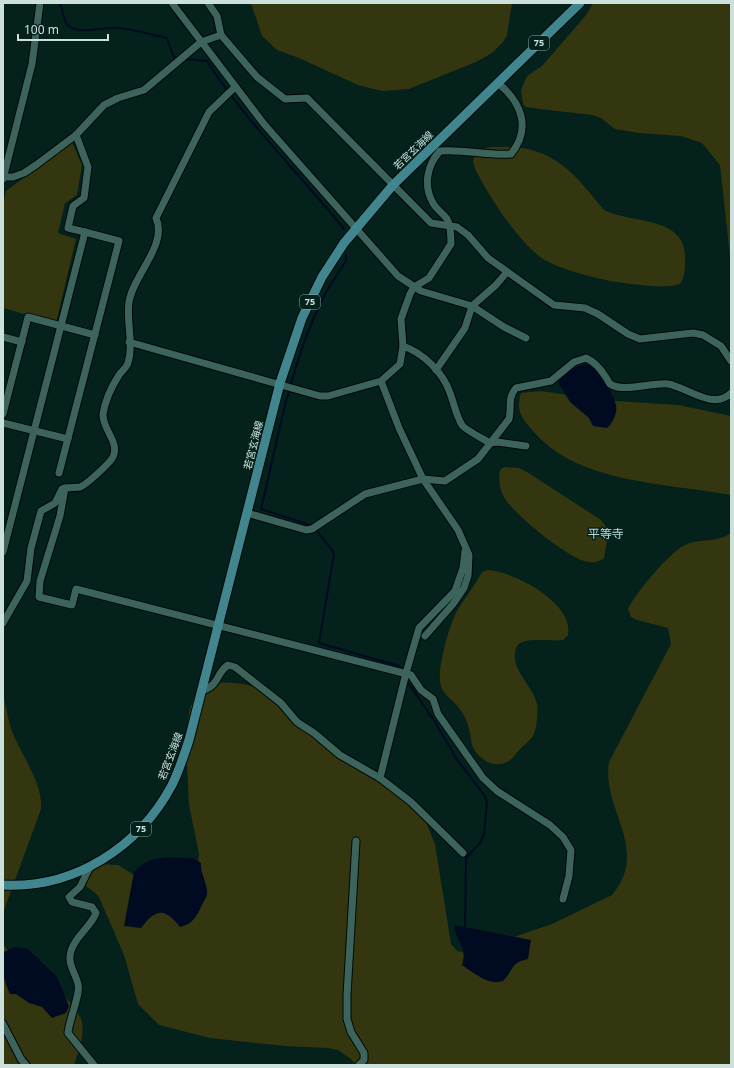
<svg xmlns="http://www.w3.org/2000/svg" width="734" height="1068" font-family="'Noto Sans','Noto Sans JP',sans-serif">
  <rect width="100%" height="100%" fill="#04211c"/>
  <g fill="#343610">
    <polygon points="251,3 512,3 507,35 503,42 492,53 476,62 409,89 382,91 358,85 299,58 277,50 262,36"/>
    <polygon points="593,3 731,3 731,266 720,165 702,143 681,136 639,133 615,129 601,118 592,115 540,109 526,107 523,104 521,90 527,76 542,66 587,14"/>
    <polygon points="72,142 82,165 77,195 65,203 58,233 76,239 56,323 3,308 3,204 6,191"/>
    <path d="M 491,147 C 501,147 512,146 522,148 C 561,154 580,181 603,209 C 629,225 688,214 685,260 C 685,269 685,277 680,284 C 664,289 647,285 631,284 C 605,281 566,272 543,259 C 519,243 486,193 474,166 L 473,160 L 479,150 Z"/>
    <path d="M 541,391 L 600,400 L 678,405 L 731,416 L 731,495 C 667,483 578,484 533,431 C 521,417 516,411 521,393 Z"/>
    <path d="M 504,467 L 519,468 L 527,472 L 601,520 L 609,531 L 604,558 C 598,563 592,563 584,561 C 566,556 513,514 504,497 C 500,490 498,478 500,470 Z"/>
    <path d="M 731,533 L 731,1065 L 356,1065 L 351,1059 L 338,1050 L 328,1048 L 285,1046 L 210,1038 L 159,1025 L 138,1004 L 124,955 L 99,897 C 89,885 78,887 77,869 L 82,863 L 118,865 L 137,877 L 196,881 L 199,854 L 189,805 L 186,746 L 189,711 L 197,691 L 204,683 C 226,682 248,682 267,692 L 322,744 L 383,777 L 406,793 L 422,812 L 435,844 L 451,944 L 457,951 L 467,953 L 552,924 L 612,895 C 651,848 601,810 609,762 L 671,644 L 668,628 L 637,620 L 631,617 L 628,609 C 636,592 673,547 690,543 C 704,539 719,542 731,533 Z"/>
    <path d="M 488,570 C 515,572 574,603 568,635 L 563,640 C 552,642 523,636 517,646 C 507,667 533,685 537,704 C 538,712 537,723 535,731 C 533,738 528,742 522,747 C 517,752 513,759 507,762 C 491,770 473,755 471,740 C 470,730 467,720 462,712 C 451,695 438,696 440,672 C 442,654 449,626 457,611 C 465,597 475,586 482,572 Z"/>
    <path d="M 3,696 C 7,708 8,722 13,734 C 22,755 44,787 41,809 L 3,913 Z"/>
    <path d="M 3,944 L 9,952 C 30,968 72,996 81,1019 C 86,1032 78,1053 74,1065 L 3,1065 Z"/>
  </g>
  <g fill="#000b22">
    <path d="M 588,364 C 599,370 613,393 616,405 C 618,413 612,424 607,428 L 593,426 L 589,418 L 570,402 L 558,382 C 564,372 577,365 588,364 Z"/>
    <path d="M 194,858 L 201,863 C 200,874 208,883 207,894 C 207,897 204,900 203,903 C 197,915 194,924 180,927 C 164,907 156,909 141,928 L 124,926 L 134,872 C 150,853 172,858 194,858 Z"/>
    <path d="M 454,925 L 531,940 L 528,959 C 510,963 514,970 503,981 C 489,986 474,973 462,965 C 468,945 456,943 454,925 Z"/>
    <path d="M 15,947 L 28,949 L 57,977 L 69,1006 L 66,1013 L 52,1018 L 42,1007 L 29,1003 L 16,994 L 10,994 C 4,981 0,967 4,952 Z"/>
  </g>
  <g fill="none" stroke-linecap="round" stroke-linejoin="round">
    <g stroke="#000b22" stroke-width="2">
      <path d="M 59,3 C 64,10 62,20 69,26 C 81,35 101,27 115,28 C 133,28 150,35 167,38 L 173,56 L 179,58"/>
      <path d="M 183,59 L 207,61 C 246,122 299,173 344,229"/>
      <path d="M 346,255 L 346,261 C 338,273 329,286 322,300 C 290,365 278,439 261,509 L 313,526 L 332,550 L 334,554 L 319,643 L 399,666 L 401,670"/>
      <polyline points="407,681 435,722 456,758 485,796 487,804 484,834 480,843 466,858 465,928"/>
    </g>
    <g stroke="#000907" stroke-width="9">
      <g id="minor">
        <polyline points="172,3 264,124 398,276 421,291 472,306 504,327 526,338"/>
        <polyline points="208,3 217,16 221,35 257,77 285,99 307,98 431,223 457,227 468,235 488,258 554,305 585,308 598,314 628,334 640,339 693,333 703,335 721,346 731,361"/>
        <polyline points="76,135 88,167 84,198 73,206 68,228 85,232"/>
        <polyline points="4,177 13,177 24,173 36,165 76,135 104,105 118,98 144,90 201,42 221,35"/>
        <polyline points="3,179 32,64 40,3"/>
        <polyline points="3,337 22,342"/>
        <path d="M 129,342 L 320,396 L 328,396 L 381,381 L 400,364 L 403,346 L 401,319 L 410,294 L 414,287 L 429,278 L 451,244 C 451,236 451,226 447,219 C 443,213 436,209 433,203 C 423,186 427,165 440,151 C 464,149 488,156 511,154 C 532,128 521,102 498,83"/>
        <path d="M 403,346 C 423,353 443,372 450,393 C 454,403 456,416 462,425 C 465,430 484,439 490,443 L 497,442 L 526,446"/>
        <polyline points="436,370 465,328 472,306 496,285 507,272"/>
        <polyline points="381,381 399,428 423,479 458,530 469,555 468,576 464,588 453,604 425,636"/>
        <polyline points="3,414 28,317 95,335"/>
        <polyline points="3,423 68,439"/>
        <polyline points="65,488 60,516 40,581 39,597 72,605 76,589 411,675 421,690 433,699 438,714 483,778 497,791 550,825 563,837 571,850 569,876 563,899"/>
        <path d="M 247,513 L 306,530 L 312,529 L 365,494 L 423,479 L 445,481 L 478,459 L 509,419 C 512,407 507,398 516,388 L 551,381 L 574,362 L 586,358 C 595,362 600,368 605,376 C 607,378 608,382 610,384 C 623,393 653,382 668,384 C 687,387 713,411 731,393"/>
        <polyline points="3,552 85,232 119,241 59,473"/>
        <path d="M 3,623 L 27,581 L 31,548 L 41,511 L 55,503 L 62,489 C 67,487 74,488 80,487 C 86,485 110,463 113,457 C 120,442 102,429 103,414 C 105,401 112,386 119,375 C 122,371 126,368 128,363 C 134,343 126,322 129,302 C 133,275 168,245 156,218 L 209,112 L 235,87"/>
        <path d="M 202,691 C 221,684 215,674 228,665 L 235,667 L 281,703 L 297,722 L 314,733 L 340,755 L 380,778 L 411,802 L 463,853"/>
        <polyline points="380,778 406,673 419,628 455,591 463,568 465,551"/>
        <polyline points="356,841 347,995 347,1019 351,1032 364,1053 364,1060 359,1065"/>
        <path d="M 90,867 L 80,887 L 69,897 L 72,902 L 92,907 L 96,913 C 91,927 75,936 71,951 C 67,964 75,972 78,984 C 81,993 69,1020 68,1033 L 94,1065"/>
        <polyline points="3,1024 21,1059 26,1065"/>
      </g>
    </g>
    <g stroke="#000907" stroke-width="11">
      <path id="major" d="M 3,885 C 74,889 139,847 172,785 C 179,771 184,755 189,740 L 280,383 L 302,318 L 322,277 L 344,243 L 393,185 L 580,3"/>
    </g>
    <use href="#minor" stroke="#3d645c" stroke-width="7"/>
    <use href="#major" stroke="#41868f" stroke-width="9"/>
  </g>
  <g text-anchor="middle" stroke-width="3" stroke-linejoin="round" paint-order="stroke">
    <g fill="#04211c" stroke="#91a7a2" stroke-width="1">
      <rect x="529" y="36" width="20" height="14" rx="3"/>
      <rect x="300" y="295" width="20" height="14" rx="3"/>
      <rect x="131" y="822" width="20" height="14" rx="3"/>
    </g>
    <g font-size="9" font-weight="bold" fill="#cde1dc">
      <text x="539" y="46">75</text>
      <text x="310" y="305">75</text>
      <text x="141" y="832">75</text>
    </g>
    <g font-size="10" fill="#cde1dc" stroke="#04211c">
      <text transform="translate(413 150) rotate(-44)" y="4">若宮玄海線</text>
      <text transform="translate(253 445) rotate(-76)" y="4">若宮玄海線</text>
      <text transform="translate(170 756) rotate(-69)" y="4">若宮玄海線</text>
    </g>
    <g font-size="12" fill="#b4ded5" stroke="#04211c">
      <text x="606" y="538">平等寺</text>
    </g>
  </g>
  <rect width="734" height="1068" fill="none" stroke="#cde1dc" stroke-width="8"/>
  <path d="M18 34v6h90v-6" fill="none" stroke="#cde1dc" stroke-width="2"/>
  <text x="24" y="34" font-size="12" fill="#cde1dc" stroke="#04211c" stroke-width="3" paint-order="stroke">100 m</text>
</svg>
